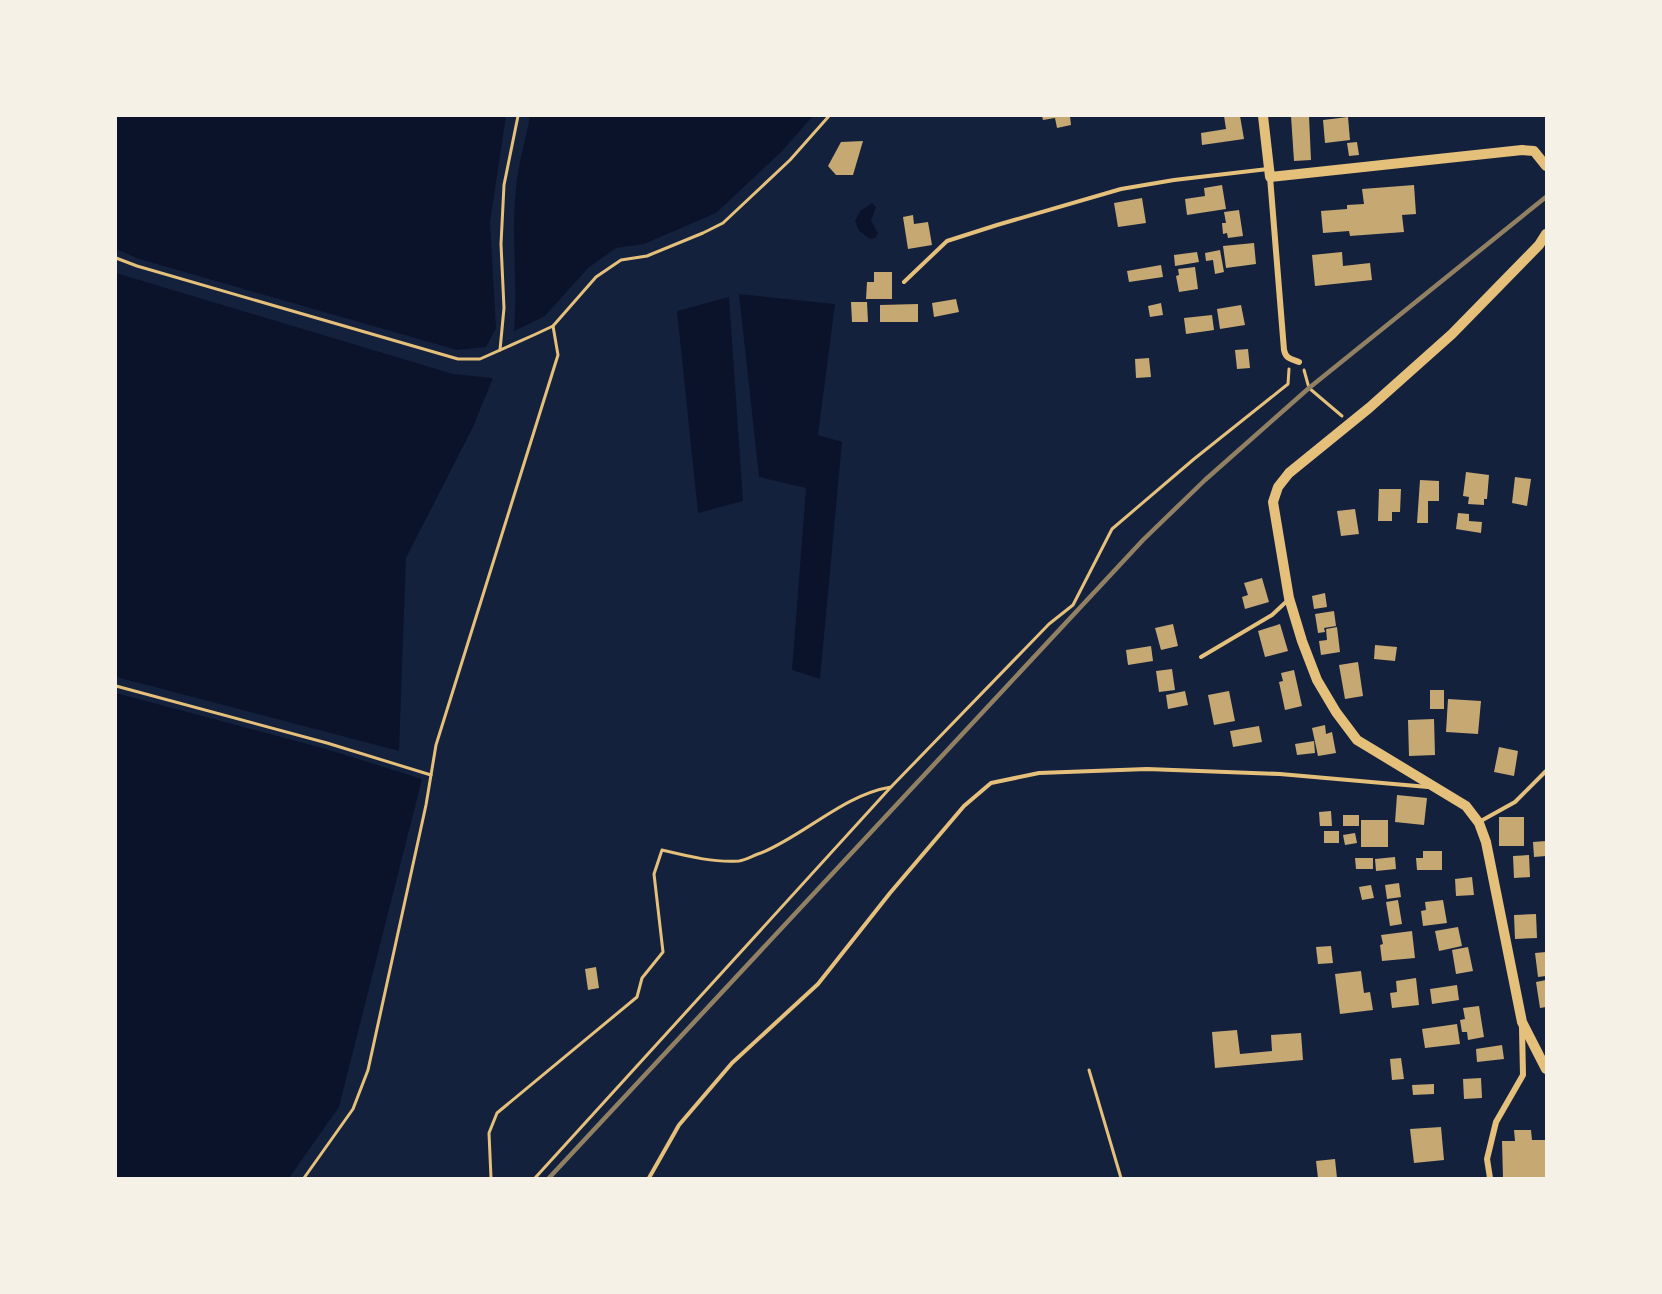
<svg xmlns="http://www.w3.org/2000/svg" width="1662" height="1294" font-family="Ubuntu,sans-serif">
  <rect width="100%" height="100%" fill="#14213d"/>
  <g fill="#0b132b">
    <polygon points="116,116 506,116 490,222 496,328 486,347 457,350 139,259 116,249"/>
    <path d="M 530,116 L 813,116 L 781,152 L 716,213 L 644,244 L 616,248 L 588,268 L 545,316 L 514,331 C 518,283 511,235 516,188 C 518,164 526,139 530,116 Z"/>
    <polygon points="872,203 876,207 871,221 878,233 875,238 870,239 859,231 855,221 860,211"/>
    <polygon points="116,273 453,374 493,378 473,427 406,558 399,751 116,677"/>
    <polygon points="739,294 835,304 818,435 842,442 820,679 792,670 806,488 759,477"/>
    <polygon points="729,297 743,501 698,513 677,311"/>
    <polygon points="116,693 326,749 422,779 339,1107 289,1178 116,1178"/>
  </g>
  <g fill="#c6a872">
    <polygon points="1042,116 1070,116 1071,125 1057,128 1055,118 1043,120"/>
    <polygon points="1224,116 1240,116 1244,139 1202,145 1201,133 1226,129"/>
    <polygon points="1291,116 1309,116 1311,160 1294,161"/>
    <polygon points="1348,117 1350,140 1325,143 1323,120"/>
    <polygon points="863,141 853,175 836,175 828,166 841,142"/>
    <polygon points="1357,142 1359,155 1349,156 1347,143"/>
    <polygon points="1222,185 1226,209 1187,215 1185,199 1205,196 1204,188"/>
    <polygon points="1414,185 1416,214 1402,215 1404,232 1350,236 1349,231 1323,233 1321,211 1347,209 1347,205 1364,204 1362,189"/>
    <polygon points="1142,198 1146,223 1118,227 1114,203"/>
    <polygon points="1239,210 1243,236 1228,238 1227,233 1223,234 1222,223 1226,223 1224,212"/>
    <polygon points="913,215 914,224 928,222 932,245 908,249 903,217"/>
    <polygon points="1254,243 1256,264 1226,268 1223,246"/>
    <polygon points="1220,250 1224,272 1215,274 1213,260 1206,261 1205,253"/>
    <polygon points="1197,252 1199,262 1175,266 1174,255"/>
    <polygon points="1342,252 1343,266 1370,263 1372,280 1315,286 1312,255"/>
    <polygon points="1161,265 1163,277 1129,282 1127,271"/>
    <polygon points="1195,267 1198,289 1179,292 1176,276 1179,275 1178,269"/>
    <polygon points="874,272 892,272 892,299 866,299 867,282 874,282"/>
    <polygon points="956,299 959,312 934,317 932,303"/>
    <polygon points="851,302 867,302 868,322 852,322"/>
    <polygon points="1161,303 1163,315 1150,317 1148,306"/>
    <polygon points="918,304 918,322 880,322 880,305"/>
    <polygon points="1241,305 1245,325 1220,329 1217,309"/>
    <polygon points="1212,315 1214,330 1186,334 1184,318"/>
    <polygon points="1248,349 1250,368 1237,369 1235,350"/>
    <polygon points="1149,358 1151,377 1136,378 1135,359"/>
    <polygon points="1466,472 1489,475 1487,499 1484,499 1484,505 1468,504 1469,497 1463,496"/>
    <polygon points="1515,477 1531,479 1527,506 1512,503"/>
    <polygon points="1420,480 1439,481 1439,501 1428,501 1428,523 1417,523"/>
    <polygon points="1379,489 1401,489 1400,512 1392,512 1392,521 1378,521"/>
    <polygon points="1355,509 1359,534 1341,536 1337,511"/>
    <polygon points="1458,513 1469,514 1469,521 1482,522 1481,533 1456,529"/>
    <polygon points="1262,578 1269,602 1245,609 1242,597 1248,595 1244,583"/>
    <polygon points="1325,593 1327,607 1314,609 1312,596"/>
    <polygon points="1334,611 1336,626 1324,628 1325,632 1318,633 1315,614"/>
    <polygon points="1173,624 1178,646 1161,650 1155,628"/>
    <polygon points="1280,624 1288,651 1265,657 1258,631"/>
    <polygon points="1337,627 1340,652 1321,655 1319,641 1327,640 1326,629"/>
    <polygon points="1375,645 1397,647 1395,661 1374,659"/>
    <polygon points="1151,646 1153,661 1128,665 1126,650"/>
    <polygon points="1358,662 1363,696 1345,699 1339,665"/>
    <polygon points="1172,669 1175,690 1159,692 1156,671"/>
    <polygon points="1294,670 1302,706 1285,710 1279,682 1283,681 1281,673"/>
    <rect x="1430" y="690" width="14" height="19"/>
    <polygon points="1185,691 1188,705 1168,709 1166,695"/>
    <polygon points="1229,691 1235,721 1214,725 1208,695"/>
    <polygon points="1448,699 1481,701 1478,734 1446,732"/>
    <polygon points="1434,719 1435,755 1409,756 1408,720"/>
    <polygon points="1325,725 1326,734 1332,732 1336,753 1318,756 1312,728"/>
    <polygon points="1259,726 1262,742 1233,747 1230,731"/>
    <polygon points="1314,741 1315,753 1297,755 1295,744"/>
    <polygon points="1499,747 1518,751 1514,776 1494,772"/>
    <polygon points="1397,795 1427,798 1424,825 1395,822"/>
    <polygon points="1331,811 1332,826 1320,826 1319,812"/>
    <rect x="1343" y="815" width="16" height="11"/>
    <rect x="1499" y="817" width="25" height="29"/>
    <rect x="1361" y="820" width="27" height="27"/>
    <rect x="1324" y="831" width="15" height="12"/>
    <polygon points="1355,833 1357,843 1345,845 1343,835"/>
    <polygon points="1546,841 1546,856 1534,857 1533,842"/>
    <polygon points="1423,851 1442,851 1442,870 1417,870 1416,858 1423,858"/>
    <polygon points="1529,855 1530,877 1514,878 1513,856"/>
    <polygon points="1395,857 1396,869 1376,871 1375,859"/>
    <polygon points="1355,858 1373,858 1373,869 1356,869"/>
    <polygon points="1472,877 1474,895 1456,896 1455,879"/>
    <polygon points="1399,883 1401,897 1387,899 1385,885"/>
    <polygon points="1371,885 1374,898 1362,900 1359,887"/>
    <polygon points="1398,900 1402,924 1390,926 1386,902"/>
    <polygon points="1443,900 1447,923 1423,926 1421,911 1426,910 1425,902"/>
    <polygon points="1536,914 1537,938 1515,939 1514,915"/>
    <polygon points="1458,927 1462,946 1439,951 1435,931"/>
    <polygon points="1412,931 1415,958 1382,961 1380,945 1383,944 1381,935"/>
    <polygon points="1331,946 1333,963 1318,964 1316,947"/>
    <polygon points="1468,947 1473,971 1456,974 1452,950"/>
    <polygon points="1546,952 1546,976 1538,977 1535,953"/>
    <polygon points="596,967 599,988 588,990 585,969"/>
    <polygon points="1361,971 1364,993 1370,992 1373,1010 1340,1014 1335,974"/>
    <polygon points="1416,978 1419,1005 1392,1008 1390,993 1397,992 1396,981"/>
    <polygon points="1546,980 1546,1007 1540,1008 1536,982"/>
    <polygon points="1457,985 1459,1000 1432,1004 1430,989"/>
    <polygon points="1479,1006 1484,1037 1468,1040 1467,1032 1462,1032 1460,1020 1465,1019 1463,1008"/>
    <polygon points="1457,1024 1460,1044 1425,1048 1422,1029"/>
    <polygon points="1237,1030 1240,1054 1272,1051 1271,1035 1301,1033 1303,1060 1215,1068 1212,1032"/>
    <polygon points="1502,1045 1504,1059 1477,1062 1476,1049"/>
    <polygon points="1401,1058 1404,1079 1392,1080 1390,1059"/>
    <polygon points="1481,1078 1482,1098 1464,1099 1463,1079"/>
    <polygon points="1434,1084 1434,1094 1413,1095 1412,1085"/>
    <polygon points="1441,1127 1444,1160 1414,1163 1410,1129"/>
    <polygon points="1514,1130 1531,1130 1532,1140 1546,1140 1546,1178 1503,1178 1502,1141 1515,1141"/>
    <polygon points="1335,1159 1337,1178 1318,1178 1316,1161"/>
  </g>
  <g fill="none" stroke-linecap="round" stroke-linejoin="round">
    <g stroke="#e5c07b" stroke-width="3">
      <polyline points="116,258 137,266 458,359 480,359 536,334 553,326 596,277 621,260 647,256 703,233 723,223 790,160 829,116"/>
      <polyline points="500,350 504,308 501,244 504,185 518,116"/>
      <polyline points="1304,370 1309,388 1342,416"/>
      <polyline points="116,686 327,743 431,775"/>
      <polyline points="1089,1070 1121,1178"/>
      <polyline points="304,1178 353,1109 368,1070 426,805 436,745 558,355 553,326"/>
      <path d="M 491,1178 L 489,1133 L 497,1113 L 637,997 L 642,978 L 663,952 L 654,874 L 662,850 C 687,856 714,863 739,861 C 746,860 754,855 761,853 C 805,835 843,795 891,787 L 1049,624 L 1073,605 L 1112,529 L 1194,459 L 1288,384 L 1289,369"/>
      <polyline points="535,1178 890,788"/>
    </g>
    <g stroke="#e5c07b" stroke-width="4">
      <polyline points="904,282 947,241 997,225 1121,189 1174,180 1268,169"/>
      <polyline points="1201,657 1272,615 1287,601"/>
      <polyline points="1479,822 1515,802 1546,771"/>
      <polyline points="649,1178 679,1125 732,1063 818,984 890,893 964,806 991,783 1039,773 1147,769 1280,774 1428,787"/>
    </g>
    <g stroke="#e5c07b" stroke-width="6">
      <path d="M 1270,177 L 1284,350 C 1286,359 1291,359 1299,362"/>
      <polyline points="1490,1178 1487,1159 1496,1122 1523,1075 1522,1028"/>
    </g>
    <g stroke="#e5c07b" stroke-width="10">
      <polyline points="1263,116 1270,177 1522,150 1534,151 1546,166"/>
      <polyline points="1546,234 1539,245 1452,334 1369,408 1289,473 1278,487 1273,502 1289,598 1302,641 1317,680 1336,712 1357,740 1466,806 1479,823 1486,842 1522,1022 1546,1069"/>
    </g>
    <polyline stroke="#918062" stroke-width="4.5" points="549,1178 1143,540 1205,480 1309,388 1546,197"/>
  </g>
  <rect width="1662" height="1294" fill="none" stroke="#f6f1e7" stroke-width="234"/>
</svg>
